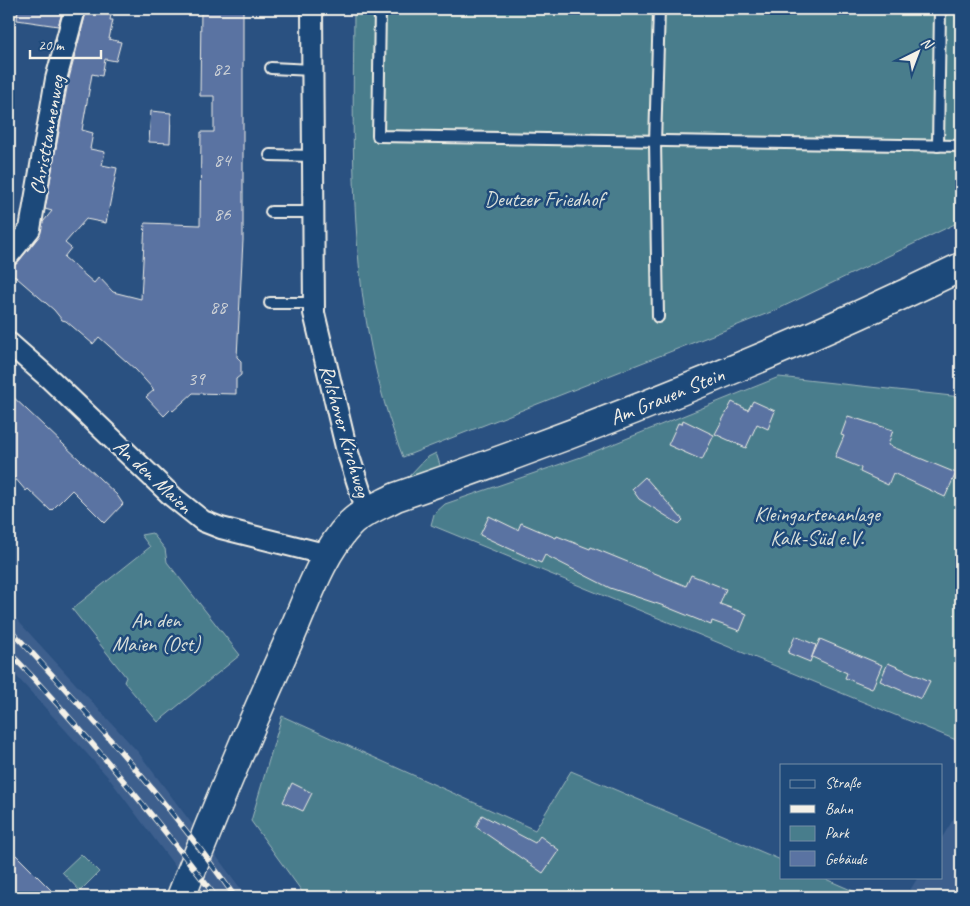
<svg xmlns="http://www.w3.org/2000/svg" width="970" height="906" font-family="Caveat,sans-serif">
  <rect width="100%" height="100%" fill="#2a5181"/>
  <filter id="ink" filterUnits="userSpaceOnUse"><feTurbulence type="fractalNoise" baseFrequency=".02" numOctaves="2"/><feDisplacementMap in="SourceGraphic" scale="10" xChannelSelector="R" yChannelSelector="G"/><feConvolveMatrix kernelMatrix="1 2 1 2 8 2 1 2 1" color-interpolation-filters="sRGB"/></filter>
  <g filter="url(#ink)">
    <g fill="#3c5e8d">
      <polygon points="9,611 138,752 247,897 198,897 108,777 9,668"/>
      <polygon points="961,807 961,897 906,897 918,877 941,877 941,839"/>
    </g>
    <g fill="#487d8c" stroke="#9eb7ba">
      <path d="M 354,9 L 961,9 L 961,221 L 776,310 L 403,457 C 346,314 353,160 354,9 Z"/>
      <polygon points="779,377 961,397 961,742 431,525 434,514 445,504 581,457"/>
      <polygon points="436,453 441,468 410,478 409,476 426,458"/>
      <polygon points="152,533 165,549 167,562 240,655 158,722 124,682 126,677 72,609 150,547 141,535"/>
      <polygon points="282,716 535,830 571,771 781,860 781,877 821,877 867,897 306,897 251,821"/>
      <polygon points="81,854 99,872 80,891 62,872"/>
    </g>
    <g fill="#5a73a2" stroke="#f4f1e8">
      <polygon points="18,9 63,9 58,26 17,20"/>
      <polygon points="87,9 112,9 110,20 113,20 109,39 121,42 116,61 105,59 102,76 92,74 82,130 93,133 90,149 105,152 102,165 117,168 106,223 86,219 65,243 71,248 64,257 94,283 99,277 113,292 141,299 145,223 200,225 201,132 214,132 214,96 200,96 201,9 243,9 243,240 237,357 241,361 241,375 236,379 236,394 193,393 173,411 171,409 164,416 146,397 154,390 136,370 99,337 93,344 66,321 62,320 54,310 9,271 9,267 18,262 39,236 43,222 52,211 45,209 68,82"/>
      <polygon points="151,111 171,113 170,143 149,142"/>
      <polygon points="9,393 117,495 123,504 105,523 72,490 51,511 28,489 26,491 9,471"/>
      <polygon points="753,401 775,411 768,429 757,424 746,448 715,434 732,402 748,410"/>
      <polygon points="848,416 893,430 888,445 956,473 945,497 893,473 888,485 860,472 861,468 835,457 844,436 841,435"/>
      <polygon points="683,420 714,435 702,460 668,445 678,423 682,424"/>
      <polygon points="645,477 683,520 679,524 639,499 632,489"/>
      <polygon points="489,516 518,530 521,523 556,538 557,536 590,549 591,547 686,586 691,575 726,589 720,604 747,614 740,631 712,621 711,625 664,606 610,588 545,555 541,563 508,548 480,535"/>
      <polygon points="795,636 816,645 810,662 788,653"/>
      <polygon points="820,639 882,665 872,689 845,678 847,673 812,657"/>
      <polygon points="888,663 930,681 921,699 880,681"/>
      <polygon points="292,783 312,793 303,811 283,802"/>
      <polygon points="482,815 535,843 540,836 559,850 543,873 476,827"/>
      <polygon points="9,848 58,897 9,897"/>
    </g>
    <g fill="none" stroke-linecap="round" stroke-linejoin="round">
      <g stroke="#f4f1e8" stroke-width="14">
        <g id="lane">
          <polyline points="380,9 378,136 961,146"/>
          <polyline points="271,68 312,70"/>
          <polyline points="938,146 940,9"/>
          <polyline points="270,155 313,156"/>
          <polyline points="271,212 313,212"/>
          <polyline points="270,303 314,303"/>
          <polyline points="658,317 655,142 659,9"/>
        </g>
      </g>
      <g stroke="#f4f1e8" stroke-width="24">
        <g id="street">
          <polyline points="312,9 314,313 346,447 367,512"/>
          <polyline points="9,255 30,229 56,79 75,9"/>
          <polyline points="9,343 51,380 173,497 203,521 221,528 328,555"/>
        </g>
      </g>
      <g stroke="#f4f1e8" stroke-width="31">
        <path id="secondary" d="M 181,897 C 215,810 251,724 290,638 C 307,600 321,555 350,524 C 362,512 381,505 396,497 C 588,431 778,356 961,267"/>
      </g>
      <use href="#lane" stroke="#1f4a7a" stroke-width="10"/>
      <use href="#street" stroke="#1f4a7a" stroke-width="20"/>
      <use href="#secondary" stroke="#1f4a7a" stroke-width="28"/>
      <g stroke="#f4f1e8" stroke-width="5.5">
        <g id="rail">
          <path d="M 9,628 C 88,713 168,801 235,897"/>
          <path d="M 9,652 C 83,729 151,812 216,897"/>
        </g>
      </g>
      <use href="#rail" stroke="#1f4a7a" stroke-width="4" stroke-dasharray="11" stroke-linecap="butt"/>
    </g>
  </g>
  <g text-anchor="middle" stroke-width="5" stroke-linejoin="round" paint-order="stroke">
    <g font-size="19" fill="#ced2d6">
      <text x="221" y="75">82</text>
      <text x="222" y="166">84</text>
      <text x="222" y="220">86</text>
      <text x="218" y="313">88</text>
      <text x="196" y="385">39</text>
    </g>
    <g font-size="21" fill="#f4f1e8" stroke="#1f4a7a">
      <text transform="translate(47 135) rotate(-80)" y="7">Christtannenweg</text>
      <text transform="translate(667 396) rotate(-22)" y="7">Am Grauen Stein</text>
      <text transform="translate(345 431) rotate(74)" y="7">Rolshover Kirchweg</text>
      <text transform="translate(153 476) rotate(43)" y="7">An den Maien</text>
    </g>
    <g font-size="21" fill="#dae0da" stroke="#1f4a7a">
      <text x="544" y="206">Deutzer Friedhof</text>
      <text x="817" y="521">Kleingartenanlage<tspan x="817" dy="24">Kalk-Süd e.V.</tspan></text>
      <text x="156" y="627">An den<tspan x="156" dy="24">Maien (Ost)</tspan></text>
    </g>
  </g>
  <rect width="970" height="906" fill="none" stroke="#1f4a7a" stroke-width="30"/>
  <rect x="15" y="15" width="940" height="876" fill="none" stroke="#f4f1e8" stroke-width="2" filter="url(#ink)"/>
  <rect x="780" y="764" width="162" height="115" fill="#1f4a7a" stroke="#748da6"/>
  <rect x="790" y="780" width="25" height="8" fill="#1f4a7a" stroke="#748da6"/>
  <text x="825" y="788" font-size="15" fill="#f4f1e8">Straße</text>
  <rect x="790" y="805" width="25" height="8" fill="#f4f1e8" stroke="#748da6"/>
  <text x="825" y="814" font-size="15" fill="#f4f1e8">Bahn</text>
  <rect x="790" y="826" width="25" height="15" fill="#487d8c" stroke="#748da6"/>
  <text x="825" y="838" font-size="15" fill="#f4f1e8">Park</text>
  <rect x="790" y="851" width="25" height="15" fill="#5a73a2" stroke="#748da6"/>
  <text x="825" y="864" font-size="15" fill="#f4f1e8">Gebäude</text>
  <g transform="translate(918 52) rotate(42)" stroke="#1f4a7a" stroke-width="4" paint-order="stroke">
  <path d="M0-4L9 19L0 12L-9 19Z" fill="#f4f1e8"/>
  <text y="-8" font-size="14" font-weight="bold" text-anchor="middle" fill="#f4f1e8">N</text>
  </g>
  <path d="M30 50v8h71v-8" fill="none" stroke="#f4f1e8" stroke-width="2.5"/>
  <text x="38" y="50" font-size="15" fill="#f4f1e8" stroke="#1f4a7a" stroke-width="4" paint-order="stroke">20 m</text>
</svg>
